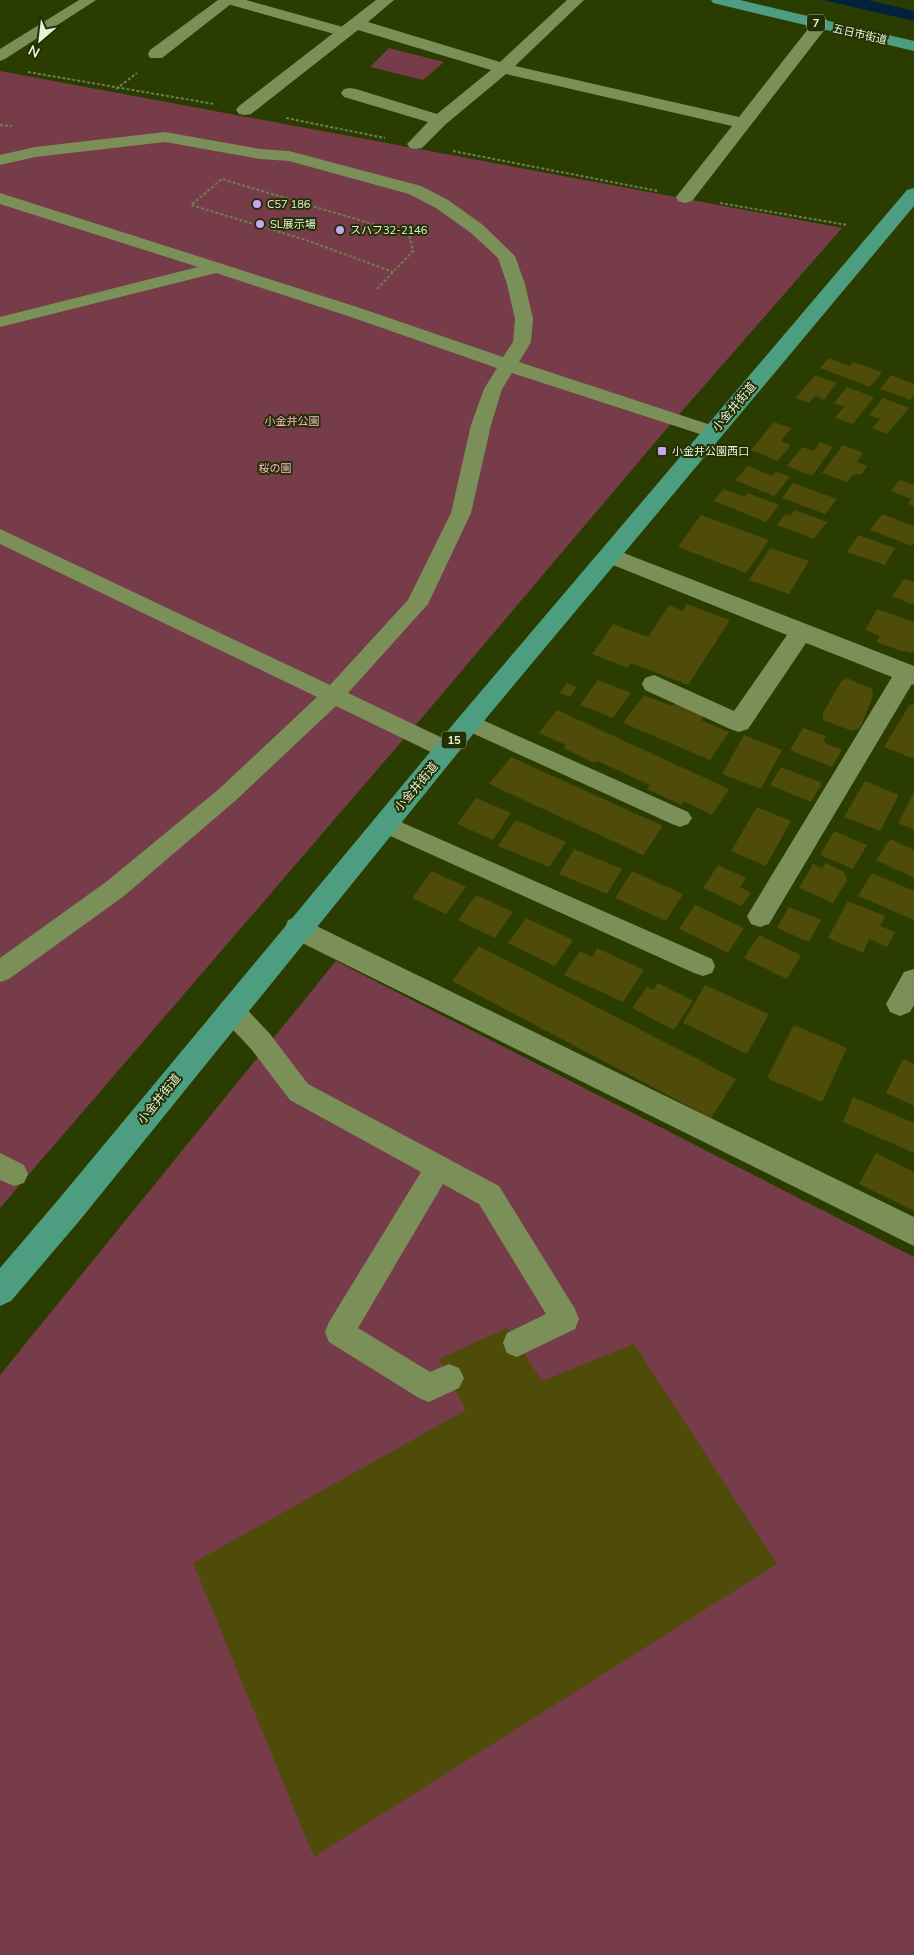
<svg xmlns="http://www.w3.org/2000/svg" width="914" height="1955" font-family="Mulish,'Noto Sans JP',sans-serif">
  <rect width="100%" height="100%" fill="#2b3c01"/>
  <g fill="#763c4a">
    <polygon points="389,48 444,62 423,80 370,67"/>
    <polygon points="0,71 842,228 669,426 420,720 0,1208"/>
    <polygon points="336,961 914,1257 914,1955 0,1955 0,1375"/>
  </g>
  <polygon fill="#01223b" points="823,0 868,0 914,11 914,21"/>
  <g fill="#4f4b08">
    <polygon points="829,358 850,366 853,362 882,372 870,387 820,368"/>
    <polygon points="815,375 837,383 824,400 815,396 809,403 796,398"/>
    <polygon points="891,375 914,384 914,396 910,400 880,389"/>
    <polygon points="847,387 874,397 853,424 835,418 844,407 834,403"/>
    <polygon points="883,398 909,408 887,434 872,428 880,419 869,415"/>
    <polygon points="774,422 791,428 781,441 791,445 778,461 751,450"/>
    <polygon points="820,442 833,447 812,476 787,466 802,447 814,451"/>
    <polygon points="843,445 863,453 857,462 867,466 862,474 853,475 847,482 822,473"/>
    <polygon points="748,466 772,476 776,471 790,477 774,496 735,480"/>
    <polygon points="899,480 914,485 914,506 908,504 911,499 891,491"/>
    <polygon points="793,483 837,499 825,514 782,498"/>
    <polygon points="723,489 745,497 748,493 779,505 766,522 714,501"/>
    <polygon points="795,510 827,522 814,539 777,525 785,514 790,516"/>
    <polygon points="882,514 914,526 914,543 912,546 870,530"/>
    <polygon points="701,515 769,540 746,573 678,547"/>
    <polygon points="858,535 895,548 885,565 847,552"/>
    <polygon points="770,548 809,561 789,594 749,580"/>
    <polygon points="904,579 914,582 914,605 892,596"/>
    <polygon points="687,604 730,620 688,685 631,663 628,668 592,654 613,624 648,637 669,605 683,611"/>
    <polygon points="877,609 914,622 914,653 901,651 876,642 880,636 865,630"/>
    <polygon points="847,678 872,689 873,696 860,728 852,731 823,720 823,713 841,682"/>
    <polygon points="598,680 631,693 613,718 580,705"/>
    <polygon points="567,683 577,687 570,697 560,693"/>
    <polygon points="644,695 672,706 680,700 705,715 701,720 729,732 710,760 623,723"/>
    <polygon points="910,704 914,705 914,759 884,747"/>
    <polygon points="557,710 729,789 712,815 684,801 681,805 647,789 650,785 597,761 594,763 563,748 566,745 539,733"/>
    <polygon points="803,728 826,736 823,742 842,750 832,767 790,750"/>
    <polygon points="744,735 782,750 761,789 722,774"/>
    <polygon points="511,757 663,826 643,855 489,784"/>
    <polygon points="781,767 822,783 811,802 770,785"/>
    <polygon points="865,781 899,795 880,831 844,817"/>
    <polygon points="914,792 914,830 898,823"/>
    <polygon points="476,798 511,813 493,840 457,824"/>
    <polygon points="757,807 791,821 766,866 731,851"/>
    <polygon points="516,820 566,842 549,867 498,846"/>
    <polygon points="834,831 867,845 853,869 820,855"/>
    <polygon points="890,839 914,850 914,878 876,860"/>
    <polygon points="574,849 622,869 607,894 559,874"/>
    <polygon points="826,863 844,872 847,880 833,903 799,888 813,864 822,868"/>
    <polygon points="718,865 746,878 740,887 751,893 741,906 703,888"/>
    <polygon points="432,871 466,887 446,914 412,898"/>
    <polygon points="632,871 683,894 666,921 615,898"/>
    <polygon points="872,873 914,891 914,920 858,896"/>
    <polygon points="476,895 513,912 495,938 458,920"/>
    <polygon points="848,901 885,916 880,926 895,932 887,947 869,939 863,953 828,938"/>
    <polygon points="695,905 744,928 728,953 679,929"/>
    <polygon points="789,907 821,920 809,942 777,928"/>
    <polygon points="526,918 573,940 555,966 508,943"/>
    <polygon points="759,935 801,955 787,979 744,958"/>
    <polygon points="479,946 736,1079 711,1118 452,981"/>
    <polygon points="597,948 644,970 623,1002 564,975 580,951 592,957"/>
    <polygon points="658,983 693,1001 674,1030 632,1008 647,987 653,990"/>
    <polygon points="705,985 769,1014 747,1054 683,1023"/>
    <polygon points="794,1025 847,1048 822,1102 767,1078"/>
    <polygon points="903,1059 914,1064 914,1106 886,1093"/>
    <polygon points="853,1097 914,1123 914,1153 843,1122"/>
    <polygon points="876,1153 914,1172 914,1211 859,1184"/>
    <polygon points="507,1328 542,1381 634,1344 777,1564 314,1857 193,1563 466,1410 439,1359"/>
  </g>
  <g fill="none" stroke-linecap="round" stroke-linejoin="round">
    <g stroke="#6f7e4e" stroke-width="2" stroke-dasharray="3 2" stroke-linecap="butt">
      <polyline points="28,72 214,104"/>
      <polyline points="116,89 137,73"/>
      <polyline points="286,118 385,138"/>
      <polyline points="0,125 12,126"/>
      <polyline points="453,151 658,191"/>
      <polyline points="720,203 847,225"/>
      <polyline points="377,289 413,251 409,235 222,179 191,205 306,240 393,272"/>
    </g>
    <g fill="#7b9059" fill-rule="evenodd">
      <polygon points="79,0 96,0 5,59 0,61 0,49"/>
      <polygon points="222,0 246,0 350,29 353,32 350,35 345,37 224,3"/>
      <polygon points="165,132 260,149 289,151 421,186 448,200 483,225 515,256 525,284 533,319 531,342 519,362 720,428 723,432 720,436 713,438 706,436 512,373 502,389 491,425 471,513 428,604 348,693 455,744 458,750 455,756 447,758 439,756 336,706 235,801 124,896 9,979 0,982 0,958 106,882 219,789 317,697 0,544 0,529 330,685 408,600 451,513 471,425 484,389 497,368 348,316 216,273 0,327 0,317 198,267 0,204 0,193 360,308 503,357 513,342 515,319 507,284 498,258 471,233 436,208 409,194 289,161 260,159 165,142 35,157 0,165 0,155 35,147"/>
      <polygon points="469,714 688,812 692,818 688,824 680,827 672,824 461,728 458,722 461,716"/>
      <polygon points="385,815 712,959 715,966 712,973 703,976 694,973 377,830 373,824 377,818"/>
      <polygon points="231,999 240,1002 270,1034 308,1084 499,1186 575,1309 579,1319 575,1329 517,1357 507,1353 503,1343 507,1333 546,1314 479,1204 443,1184 358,1328 430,1372 449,1364 459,1368 464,1378 459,1388 429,1402 419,1398 329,1342 325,1332 329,1322 421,1172 290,1100 252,1050 222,1018 218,1010 222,1002"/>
      <polygon points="0,1153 24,1165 28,1174 24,1183 14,1186 0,1180"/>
    </g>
    <g fill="#7b9059" fill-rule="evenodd">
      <polygon points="218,0 236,0 162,58 150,58 148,54 150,50"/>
      <polygon points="376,0 394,0 368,22 500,62 567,0 584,0 515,66 739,117 815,20 827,20 829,24 692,201 685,203 678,201 676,197 732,126 506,74 446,124 422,148 416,149 410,148 407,144 428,122 344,97 341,93 344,89 350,88 356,89 437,114 491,70 358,30 251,114 245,115 239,114 236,110 239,106"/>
      <polygon points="611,548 914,666 914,685 912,684 769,924 760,927 751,924 747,916 892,677 806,643 748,729 739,732 730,729 645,690 642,684 645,678 654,675 734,711 787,635 603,561 600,556 603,551"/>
      <polygon points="298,917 914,1217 914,1246 288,936 285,928 288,920"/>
      <polygon points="914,969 914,1005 910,1012 900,1016 890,1012 886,1004 904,972"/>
    </g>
    <g fill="#4d9e81" fill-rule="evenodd">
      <polygon points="711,0 740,0 914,41 914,51 713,3"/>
      <polygon points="914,188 914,206 478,728 80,1220 11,1301 0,1306 0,1268 58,1200 460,716 907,190"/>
    </g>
  </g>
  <g fill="#c8a6ef" stroke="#233006" stroke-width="2">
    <circle cx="257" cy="204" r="5"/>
    <circle cx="260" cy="224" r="5"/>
    <circle cx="340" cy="230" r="5"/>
    <rect x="657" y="446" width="10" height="10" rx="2.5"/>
  </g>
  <g text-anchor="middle" stroke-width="4" stroke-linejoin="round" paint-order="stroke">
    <g fill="#233006" stroke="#acb898" stroke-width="1">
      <rect x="807" y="14.5" width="18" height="17" rx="4"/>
      <rect x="441.5" y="731.5" width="25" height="17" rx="4"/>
    </g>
    <g font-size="11" font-weight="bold" fill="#e7f3d6">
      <text x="816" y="27">7</text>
      <text x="454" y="744">15</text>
    </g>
    <g font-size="11" fill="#e7f3d6" stroke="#233006">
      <text transform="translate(860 34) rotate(13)" y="4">五日市街道</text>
    </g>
    <g font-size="11" fill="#e7f3d6" stroke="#233006" text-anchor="start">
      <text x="267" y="208">C57 186</text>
      <text x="270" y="228">SL展示場</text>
      <text x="350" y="234">スハフ32-2146</text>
      <text x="672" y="455">小金井公園西口</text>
    </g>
    <g font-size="11" fill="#fbb8c6" stroke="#233006">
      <text x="292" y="425">小金井公園</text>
      <text x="275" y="472">桜の園</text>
    </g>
    <g font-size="12" fill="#e7f3d6" stroke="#233006">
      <text transform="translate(734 407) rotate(-50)" y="4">小金井街道</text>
      <text transform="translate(416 787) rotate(-50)" y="4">小金井街道</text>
      <text transform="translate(159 1099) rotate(-51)" y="4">小金井街道</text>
    </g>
  </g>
  <g transform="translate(40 40) rotate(208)" stroke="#233006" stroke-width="4" paint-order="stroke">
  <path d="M0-4L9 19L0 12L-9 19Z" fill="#e7f3d6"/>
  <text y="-8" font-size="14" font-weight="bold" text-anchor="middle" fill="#e7f3d6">N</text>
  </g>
</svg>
